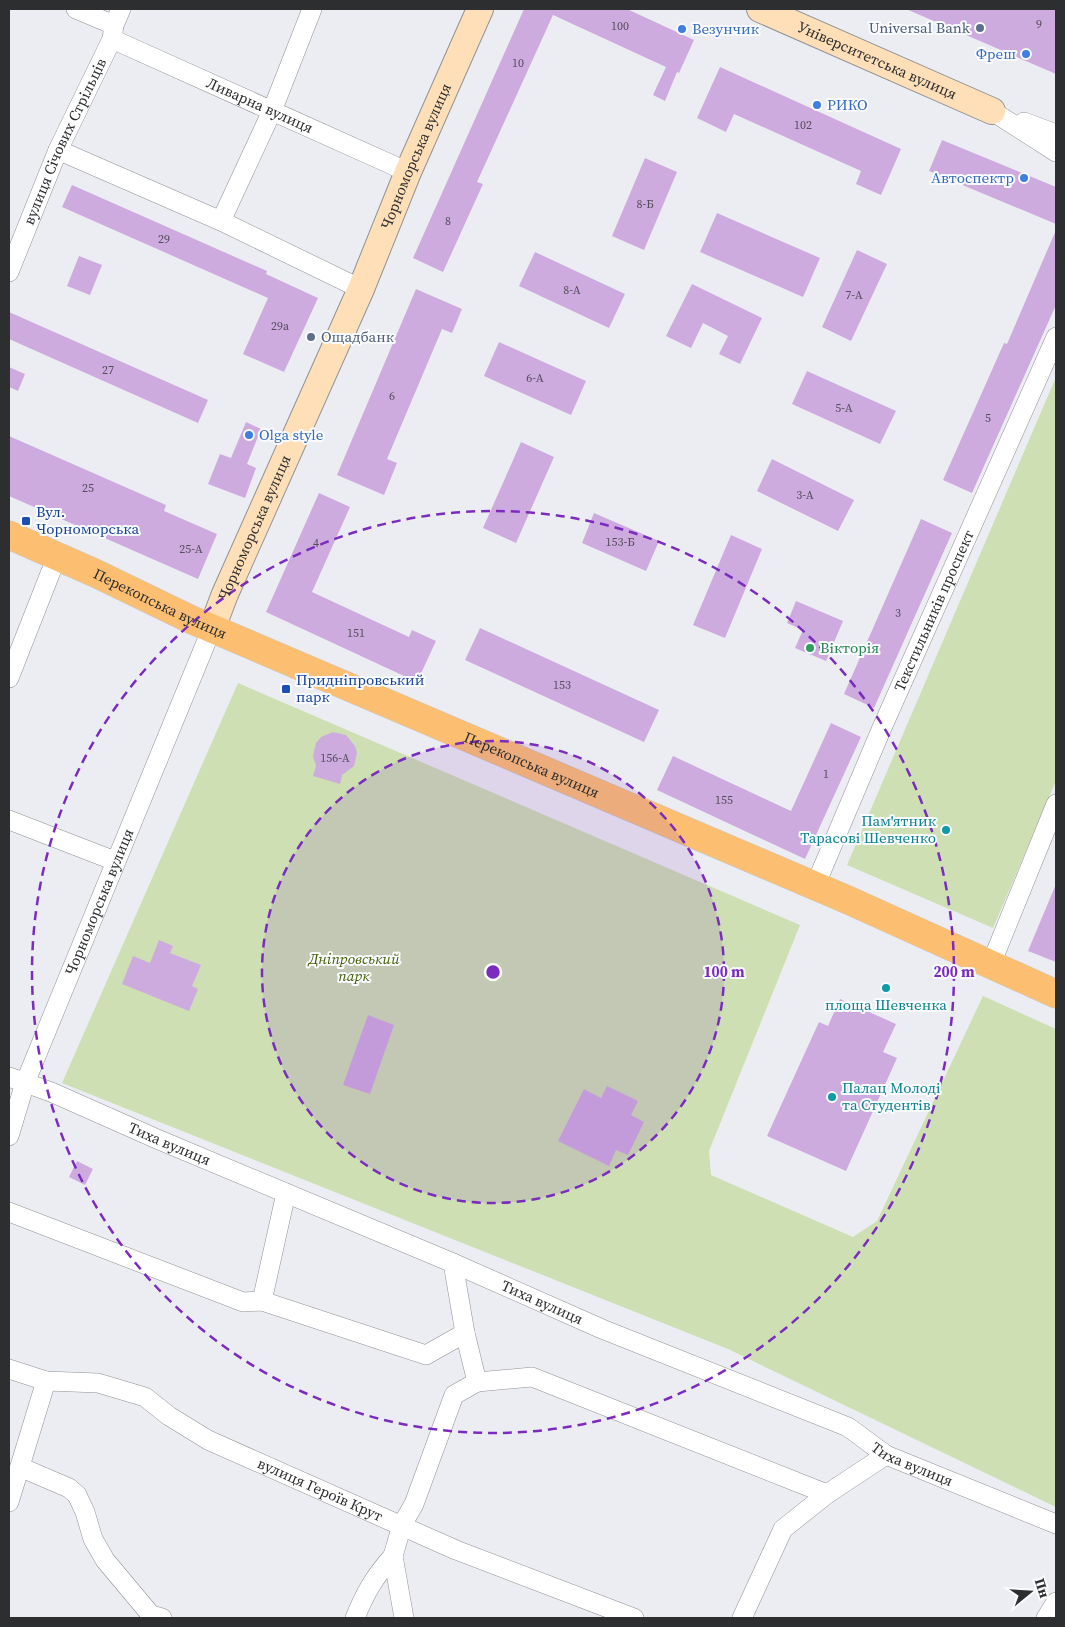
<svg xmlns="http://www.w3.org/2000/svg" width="1065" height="1627" font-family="'Source Serif 4',serif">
  <rect width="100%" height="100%" fill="#ecedf2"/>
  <g fill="#cddfb3">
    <polygon points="1056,377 1056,781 993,928 847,865"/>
    <polygon points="238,683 800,925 709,1151 711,1175 853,1237 877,1221 983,996 1056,1029 1056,1507 728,1349 62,1083"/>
  </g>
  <g fill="#ceabdf">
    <polygon points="524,9 627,9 694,40 679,73 677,72 665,101 653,95 666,67 553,15 477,182 483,184 443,272 413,258"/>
    <polygon points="906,9 1056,9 1056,74"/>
    <polygon points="720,67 901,149 881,195 856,184 861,171 734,114 726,132 697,118"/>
    <polygon points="942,140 1056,187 1056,224 929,171"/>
    <polygon points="645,158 677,172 644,250 612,236"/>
    <polygon points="72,185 267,271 266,274 318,298 284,372 243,354 268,298 62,207"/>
    <polygon points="717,213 820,258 803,297 700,252"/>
    <polygon points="1056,230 1056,305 972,493 943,480 1004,343 1007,344"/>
    <polygon points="857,250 887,264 851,341 822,327"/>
    <polygon points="535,252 625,294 609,328 519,286"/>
    <polygon points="79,256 102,265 90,295 67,286"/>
    <polygon points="692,284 762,318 740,364 719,354 728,336 703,323 691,348 666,336"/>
    <polygon points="416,289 462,309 452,333 442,329 387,459 397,463 384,495 337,475"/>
    <polygon points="9,312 208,400 198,423 9,339"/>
    <polygon points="499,342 586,381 571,415 484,376"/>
    <polygon points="9,367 25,374 18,391 9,387"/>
    <polygon points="807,371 896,411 880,444 792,404"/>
    <polygon points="246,422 261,429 247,464 256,468 245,498 208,484 220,454 231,458"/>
    <polygon points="9,436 166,505 164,511 217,534 198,579 9,496"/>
    <polygon points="521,442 554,457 516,543 483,528"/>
    <polygon points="772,459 854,500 838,531 757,491"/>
    <polygon points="319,493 350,507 312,592 409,637 412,630 436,641 417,682 266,612"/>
    <polygon points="594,513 659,541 646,571 582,543"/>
    <polygon points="921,519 952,533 874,708 844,694"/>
    <polygon points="731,535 762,549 725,638 693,625"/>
    <polygon points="796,601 843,621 826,661 795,648 803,630 787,623"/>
    <polygon points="480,628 659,710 644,742 465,660"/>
    <polygon points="831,723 861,737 805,859 657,790 673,756 791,811"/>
    <polygon points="333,732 346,735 355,746 357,753 354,766 342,775 340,784 313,776 316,766 313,756 316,743 321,737"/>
    <polygon points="1056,884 1056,962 1028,951"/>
    <polygon points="159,940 173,946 170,953 201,965 192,986 198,989 189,1011 122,984 133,956 150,963"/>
    <polygon points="840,999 896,1024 883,1052 897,1058 846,1171 767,1136 819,1022 828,1026"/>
    <polygon points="368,1015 394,1025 370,1094 343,1085"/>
    <polygon points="607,1086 638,1101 631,1115 644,1122 628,1155 616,1150 609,1166 558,1141 584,1089 601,1098"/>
    <polygon points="77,1161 93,1169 85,1185 69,1177"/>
  </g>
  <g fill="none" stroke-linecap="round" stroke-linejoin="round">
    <g stroke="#919296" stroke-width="20">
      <g id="street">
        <polyline points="76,9 114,25"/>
        <path id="s1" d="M 112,39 L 408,172"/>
        <polyline points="992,111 1056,152"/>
        <polyline points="1024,122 1056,134"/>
        <polyline points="58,150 221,221 361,289"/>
        <polyline points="221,221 272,111 312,9"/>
        <path id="s2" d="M 9,272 L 58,150 L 112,39 L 114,25 L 121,9"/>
        <polyline points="9,678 57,556"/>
        <polyline points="9,820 115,861"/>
        <path id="s3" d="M 815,886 L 881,730 L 1056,337"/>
        <polyline points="991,964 1056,804"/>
        <path id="s4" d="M 9,1077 L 51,1092 L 157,1139 L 453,1263 L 602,1329 L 848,1427 L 886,1455 L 1056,1524"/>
        <path id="s5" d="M 9,1136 L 25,1083 L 212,628"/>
        <polyline points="9,1212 243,1302 262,1301 426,1355 465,1333"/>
        <polyline points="262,1301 286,1193"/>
        <path id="s6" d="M 9,1369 L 46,1381 L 98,1383 L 145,1397 L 169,1416 L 208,1440 L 456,1550 L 634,1618"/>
        <polyline points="477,1382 532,1377 827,1494"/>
        <polyline points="20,1467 69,1488 77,1495 85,1512 93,1539 105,1560 151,1615 162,1618"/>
        <polyline points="9,1502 46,1381"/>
        <path d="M 355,1618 C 365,1593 375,1576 393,1556"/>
        <polyline points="404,1618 393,1556 402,1525 414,1504 454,1395 477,1382 465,1333 453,1263"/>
        <polyline points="742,1618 783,1529 827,1494 886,1455"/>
        <polyline points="1046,1618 1056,1602"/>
      </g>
    </g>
    <g stroke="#919296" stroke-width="28">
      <g id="secondary">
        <path id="s7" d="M 760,9 L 992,111"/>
        <path id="s8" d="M 212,628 L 225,594 L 361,289 L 408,172 L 480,9"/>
      </g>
    </g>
    <g stroke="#c8c9c9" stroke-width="29">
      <g id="primary">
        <path id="s9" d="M 9,535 L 97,574 L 192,620 L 848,900 L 1056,994"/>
      </g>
    </g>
    <use href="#street" stroke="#fff" stroke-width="19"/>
    <use href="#secondary" stroke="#fedfb8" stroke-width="26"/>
    <use href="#primary" stroke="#fcbf72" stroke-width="28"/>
  </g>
  <circle cx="493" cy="972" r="231" fill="#7b2cbf" fill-opacity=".12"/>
  <g fill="none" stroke="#7b2cbf" stroke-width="2.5" stroke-dasharray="9 6">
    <circle cx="493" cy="972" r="231"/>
    <circle cx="493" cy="972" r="461"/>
  </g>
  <g fill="#5c6f8a" stroke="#f9fbff" stroke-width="2">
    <circle cx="980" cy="28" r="5"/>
    <circle cx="311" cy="337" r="5"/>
  </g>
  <g fill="#3f7fe0" stroke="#f9fbff" stroke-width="2">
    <circle cx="682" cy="29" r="5"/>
    <circle cx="1026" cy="54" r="5"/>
    <circle cx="817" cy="105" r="5"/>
    <circle cx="1024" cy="178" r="5"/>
    <circle cx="249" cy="435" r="5"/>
  </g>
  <g fill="#1a4fb4" stroke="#f9fbff" stroke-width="2">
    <rect x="21" y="516" width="10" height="10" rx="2.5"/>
    <rect x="281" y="684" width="10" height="10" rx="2.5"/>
  </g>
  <circle fill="#2e9e5b" stroke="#f9fbff" stroke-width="2" cx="810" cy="648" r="5"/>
  <g fill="#0f9aa8" stroke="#f9fbff" stroke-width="2">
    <circle cx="946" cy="830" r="5"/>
    <circle cx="886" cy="988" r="5"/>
    <circle cx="832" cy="1097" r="5"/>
  </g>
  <g text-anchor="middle" stroke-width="4" stroke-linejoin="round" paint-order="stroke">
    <g font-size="12" fill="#554d5b">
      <text x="1039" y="28">9</text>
      <text x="620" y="30">100</text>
      <text x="518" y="67">10</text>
      <text x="803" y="129">102</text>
      <text x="645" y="208">8-Б</text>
      <text x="448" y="225">8</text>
      <text x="164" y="243">29</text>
      <text x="572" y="294">8-А</text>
      <text x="854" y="299">7-А</text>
      <text x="280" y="330">29а</text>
      <text x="108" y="374">27</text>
      <text x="535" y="382">6-А</text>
      <text x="392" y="400">6</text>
      <text x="844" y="412">5-А</text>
      <text x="988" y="422">5</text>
      <text x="88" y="492">25</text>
      <text x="805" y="499">3-А</text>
      <text x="620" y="546">153-Б</text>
      <text x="316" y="547">4</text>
      <text x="191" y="553">25-А</text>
      <text x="898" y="617">3</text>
      <text x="356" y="637">151</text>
      <text x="562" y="689">153</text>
      <text x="335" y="762">156-А</text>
      <text x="826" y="778">1</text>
      <text x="724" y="804">155</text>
    </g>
    <g font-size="15" fill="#4e5e75" stroke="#f9fbff" text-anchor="end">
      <text x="970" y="33">Universal Bank</text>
      <text x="321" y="342" text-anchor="start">Ощадбанк</text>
    </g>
    <g font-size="15" fill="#366cbe" stroke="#f9fbff" text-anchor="start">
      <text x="692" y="34">Везунчик</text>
      <text x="1016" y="59" text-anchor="end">Фреш</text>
      <text x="827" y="110">РИКО</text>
      <text x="1014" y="183" text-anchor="end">Автоспектр</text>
      <text x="259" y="440">Olga style</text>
    </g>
    <g font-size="15" fill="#2d2e2f" stroke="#f9fbff">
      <text dy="5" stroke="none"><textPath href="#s7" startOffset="128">Університетська вулиця</textPath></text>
      <text dy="5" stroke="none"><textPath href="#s1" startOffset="162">Ливарна вулиця</textPath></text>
      <text dy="5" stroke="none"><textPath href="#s2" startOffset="142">вулиця Січових Стрільців</textPath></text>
      <text dy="5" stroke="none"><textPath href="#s8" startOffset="514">Чорноморська вулиця</textPath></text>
      <text dy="5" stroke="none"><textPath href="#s8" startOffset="109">Чорноморська вулиця</textPath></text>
      <text dy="5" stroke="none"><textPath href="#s9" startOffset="166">Перекопська вулиця</textPath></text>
      <text dy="5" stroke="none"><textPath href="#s3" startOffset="300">Текстильників проспект</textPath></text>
      <text dy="5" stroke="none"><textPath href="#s9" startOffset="571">Перекопська вулиця</textPath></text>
      <text dy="5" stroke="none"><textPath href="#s5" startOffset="251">Чорноморська вулиця</textPath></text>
      <text dy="5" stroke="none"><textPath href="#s4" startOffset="174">Тиха вулиця</textPath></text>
      <text dy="5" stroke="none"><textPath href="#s4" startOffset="579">Тиха вулиця</textPath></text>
      <text dy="5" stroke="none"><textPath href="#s4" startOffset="984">Тиха вулиця</textPath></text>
      <text dy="5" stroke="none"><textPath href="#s6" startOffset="339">вулиця Героїв Крут</textPath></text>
    </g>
    <g font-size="15" fill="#164399" stroke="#f9fbff" text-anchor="start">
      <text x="36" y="517">Вул.<tspan x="36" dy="17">Чорноморська</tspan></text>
      <text x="296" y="685">Придніпровський<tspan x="296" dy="17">парк</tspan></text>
    </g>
    <g font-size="15" fill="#27864d" stroke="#f9fbff" text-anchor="start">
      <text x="820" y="653">Вікторія</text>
    </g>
    <g font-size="15" fill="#0d838f" stroke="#f9fbff" text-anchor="end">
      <text x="936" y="826">Пам'ятник<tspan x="936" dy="17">Тарасові Шевченко</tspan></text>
      <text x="886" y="1010" text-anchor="middle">площа Шевченка</text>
      <text x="842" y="1093" text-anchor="start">Палац Молоді<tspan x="842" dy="17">та Студентів</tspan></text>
    </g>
    <g font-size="15" font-style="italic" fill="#455e03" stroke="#f9fbff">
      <text x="354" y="964">Дніпровський<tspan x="354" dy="17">парк</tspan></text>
    </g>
  </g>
  <circle cx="493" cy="972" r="8" fill="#7b2cbf" stroke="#f9fbff" stroke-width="2.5"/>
  <g font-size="15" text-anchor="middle" font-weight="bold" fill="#7b2cbf" stroke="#f9fbff" stroke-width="4" stroke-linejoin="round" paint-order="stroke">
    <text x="724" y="977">100 m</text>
    <text x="954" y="977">200 m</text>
  </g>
  <rect width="1065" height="1627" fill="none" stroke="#2d2e2f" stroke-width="20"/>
  <g transform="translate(1030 1592) rotate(72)" stroke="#f9fbff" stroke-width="4" paint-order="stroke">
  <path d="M0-4L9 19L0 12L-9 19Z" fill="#2d2e2f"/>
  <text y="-8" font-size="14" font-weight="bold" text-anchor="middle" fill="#2d2e2f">Пн</text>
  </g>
</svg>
